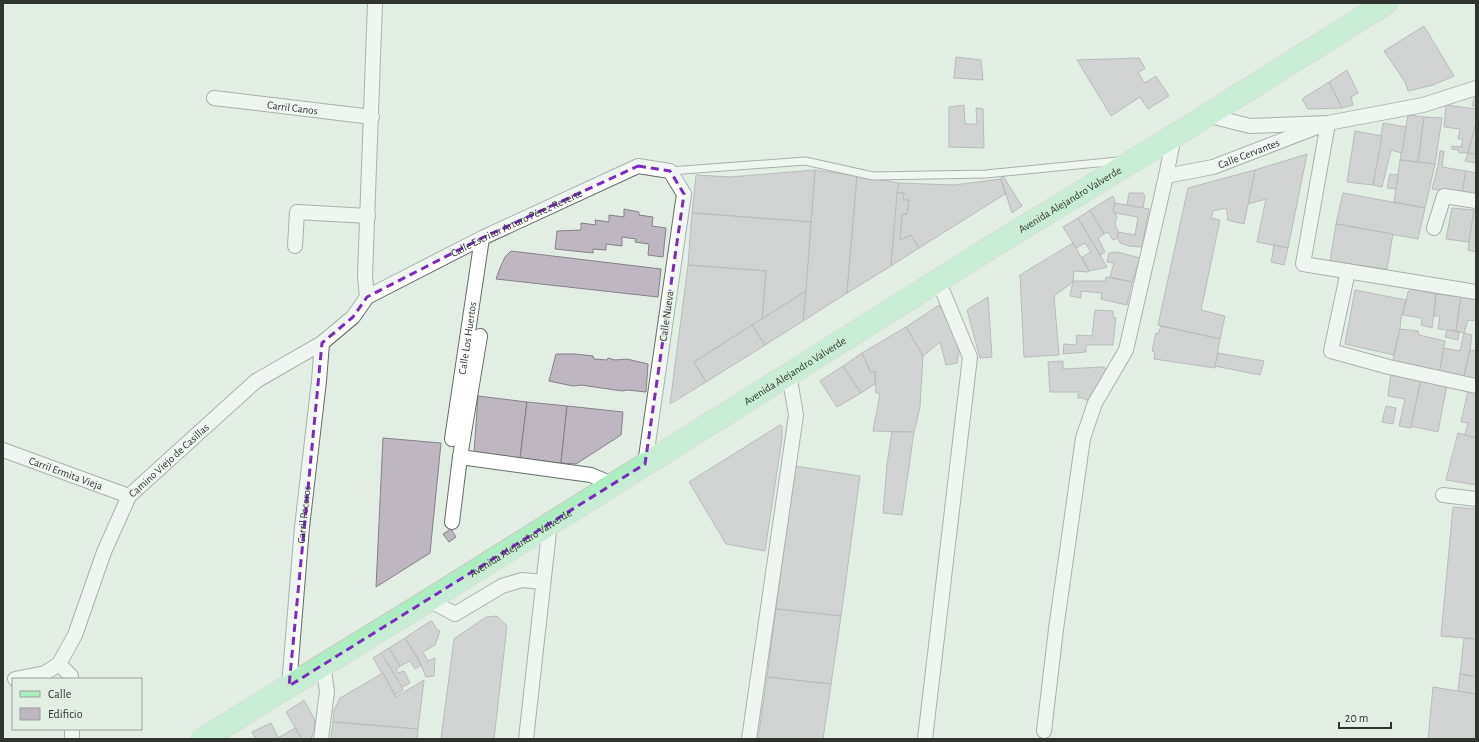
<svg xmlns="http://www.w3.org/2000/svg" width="1479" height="742" font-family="'Alegreya Sans',sans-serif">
  <rect width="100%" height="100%" fill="#e2ede4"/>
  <g fill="#beb6c0" stroke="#878089">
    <polygon points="1424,26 1454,76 1433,85 1408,91 1405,82 1384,51"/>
    <polygon points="956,57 981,60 983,80 954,78"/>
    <polygon points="1139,58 1145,68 1138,73 1145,83 1156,76 1169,96 1148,109 1140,97 1111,116 1077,60"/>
    <polygon points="1347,70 1358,93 1351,97 1353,105 1342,108 1329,82"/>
    <polygon points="1329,82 1342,108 1308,109 1302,99"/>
    <polygon points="1475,95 1476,95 1476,106 1472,106"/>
    <polygon points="964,105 965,124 977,124 976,108 983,109 984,148 949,147 949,107"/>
    <polygon points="1446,105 1476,109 1476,123 1468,153 1459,153 1458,150 1452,149 1452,146 1461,147 1463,139 1458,139 1460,129 1444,127"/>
    <polygon points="1408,115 1424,117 1418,162 1400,160"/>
    <polygon points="1424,117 1442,118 1435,164 1418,162"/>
    <polygon points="1383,123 1406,127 1402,153 1391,150 1382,187 1373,185"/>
    <polygon points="1476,123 1476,154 1468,153"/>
    <polygon points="1355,131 1382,136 1373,185 1347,182"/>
    <polygon points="1440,151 1444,151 1442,167 1466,171 1462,193 1432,189 1438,166"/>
    <polygon points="1468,153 1476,154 1476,163 1465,161"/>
    <polygon points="1307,154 1288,248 1257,242 1266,199 1248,204 1255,170"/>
    <polygon points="1400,160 1435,164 1425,208 1394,202"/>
    <polygon points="815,170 857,176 847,293 803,321"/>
    <polygon points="815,170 811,222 692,213 696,175 730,177"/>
    <polygon points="1255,170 1244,224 1227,220 1228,217 1226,208 1213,211 1211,218 1220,220 1201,310 1225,316 1220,339 1158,325 1188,188"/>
    <polygon points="1466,171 1476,173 1476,195 1462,193"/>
    <polygon points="1390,174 1398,175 1396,189 1387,188"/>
    <polygon points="857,176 899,183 891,266 847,293"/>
    <polygon points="1003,176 1022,206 1012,213 1001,179"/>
    <polygon points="1001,179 1005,194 919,248 911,235 900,240 902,214 907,214 909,200 903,200 904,193 897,193 899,183 954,185"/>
    <polygon points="897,193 904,193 903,200 909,200 907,214 902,214 900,240 911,235 919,248 891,266"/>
    <polygon points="1129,193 1143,193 1145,196 1143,208 1127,205"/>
    <polygon points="1343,193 1425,208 1418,239 1336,224"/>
    <polygon points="1113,196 1115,201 1113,210 1117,217 1115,224 1118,232 1118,238 1113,240 1108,232 1104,234 1090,210"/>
    <polygon points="1115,203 1149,209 1142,247 1129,246 1120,243 1118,238 1118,232 1135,235 1138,217 1115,213 1113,210"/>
    <polygon points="1452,208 1474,210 1469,242 1446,239"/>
    <polygon points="624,209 639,212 639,215 653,217 652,226 666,228 663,257 648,255 649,244 635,242 636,239 622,237 622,246 606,244 606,250 593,249 593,253 555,249 557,231 581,230 581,223 596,225 595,220 609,222 609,215 624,217"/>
    <polygon points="1090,210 1104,234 1098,238 1105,252 1100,255 1078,218"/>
    <polygon points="1474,210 1476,211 1476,252 1468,250"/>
    <polygon points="692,213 811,222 806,291 762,319 766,271 688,265"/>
    <polygon points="1078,218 1100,255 1107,267 1089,271 1082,257 1091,252 1085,243 1076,248 1063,227"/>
    <polygon points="1336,224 1393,234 1387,269 1330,261"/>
    <polygon points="1073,243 1089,271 1088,272 1074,271 1073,282 1054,296 1059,355 1024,357 1020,275"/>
    <polygon points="1274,245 1288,248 1284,265 1271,262"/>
    <polygon points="511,251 661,269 658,297 496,279 500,268 505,257"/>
    <polygon points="1117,252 1140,258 1132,282 1110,277 1114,263 1107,262 1109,253"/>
    <polygon points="688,265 766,271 762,319 694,362 706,382 670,404"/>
    <polygon points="1106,277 1132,282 1127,305 1101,299 1102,293 1081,291 1081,298 1070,296 1073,281 1105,281"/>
    <polygon points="1411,289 1436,294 1432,328 1421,325 1422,318 1403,315 1408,292"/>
    <polygon points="1355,290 1406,300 1401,318 1400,329 1394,355 1345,344"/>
    <polygon points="806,291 803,321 765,345 752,325"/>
    <polygon points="1436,294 1461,297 1456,331 1438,329 1440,316 1434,316"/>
    <polygon points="988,297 992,357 980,358 967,310"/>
    <polygon points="1461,297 1476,300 1476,321 1468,320 1464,333 1456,331"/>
    <polygon points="939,305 955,331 959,349 957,363 946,365 940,342 923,356 906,327"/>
    <polygon points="1095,310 1113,311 1113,317 1116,318 1113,345 1086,345 1086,352 1063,354 1064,344 1076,345 1077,335 1092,336"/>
    <polygon points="752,325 765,345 706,382 694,362"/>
    <polygon points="1161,326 1220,339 1215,368 1154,359 1155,352 1152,351 1156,333 1158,334"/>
    <polygon points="906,327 923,356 920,407 914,432 873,431 880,394 876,393 875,371 871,373 862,353"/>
    <polygon points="1400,329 1418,331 1419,335 1445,341 1439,374 1392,364"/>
    <polygon points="1447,330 1459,332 1458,340 1445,337"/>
    <polygon points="1464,333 1472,335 1470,350 1463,380 1439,374 1444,348 1460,351"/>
    <polygon points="1470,350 1476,351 1476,382 1463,380"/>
    <polygon points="862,353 871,373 875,371 875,384 861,393 843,366"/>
    <polygon points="1218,353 1264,361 1260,375 1215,366"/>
    <polygon points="556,354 575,354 593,356 594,359 607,360 608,358 615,360 627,359 648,364 646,392 627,390 622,391 581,385 573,386 549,381"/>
    <polygon points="1063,361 1063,369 1104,367 1106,369 1091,399 1085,400 1084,398 1078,398 1078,392 1050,392 1048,362"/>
    <polygon points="843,366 861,393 837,407 820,381"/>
    <polygon points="1391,373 1421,380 1411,428 1399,426 1405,399 1388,396"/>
    <polygon points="1421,380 1447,385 1438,432 1411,426"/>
    <polygon points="1468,391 1476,393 1476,438 1465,435 1468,423 1461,422"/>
    <polygon points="478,396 527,402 520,458 474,453"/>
    <polygon points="527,402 567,406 561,463 520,458"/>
    <polygon points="567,406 623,412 621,435 576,464 561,463"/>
    <polygon points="1386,406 1396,408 1393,424 1382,422"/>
    <polygon points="780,425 782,426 782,439 765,551 726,544 689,482"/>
    <polygon points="892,432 914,432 902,515 883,513 887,464"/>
    <polygon points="1458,433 1476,438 1476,485 1446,480"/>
    <polygon points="383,438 441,443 430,553 376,587"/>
    <polygon points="795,466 860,476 841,616 776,609"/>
    <polygon points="1453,507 1476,509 1476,639 1441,636"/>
    <polygon points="451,529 456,537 449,542 443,534"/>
    <polygon points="776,609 841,616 831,684 767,677"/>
    <polygon points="497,616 507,626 494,739 441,739 454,639 486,617"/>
    <polygon points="432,621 437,630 440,631 435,645 423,652 428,661 435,658 434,676 426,677 418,658 405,638 429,622"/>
    <polygon points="405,638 421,665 415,669 410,661 400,666 389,648"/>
    <polygon points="1464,638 1476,639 1476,677 1460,674"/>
    <polygon points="389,648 400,666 396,670 398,673 404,671 410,683 402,687 381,653"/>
    <polygon points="381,653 402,687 403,690 395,695 373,658"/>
    <polygon points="383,673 396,697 424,680 418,729 333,722 334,710 340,698"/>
    <polygon points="1460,674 1476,677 1476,694 1461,692 1458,690"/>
    <polygon points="767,677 831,684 823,739 758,739"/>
    <polygon points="1433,687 1476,694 1476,739 1428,739"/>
    <polygon points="304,700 314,718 315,726 311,739 302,739 286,712"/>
    <polygon points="333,722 418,729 417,739 331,739"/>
    <polygon points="271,723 279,739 256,739 252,732"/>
    <polygon points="295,728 302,739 279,739 278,738"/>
  </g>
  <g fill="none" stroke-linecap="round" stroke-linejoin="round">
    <g stroke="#646d66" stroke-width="9">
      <polyline id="service" points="670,171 805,161 873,176 986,174 1118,161"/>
    </g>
    <g stroke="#646d66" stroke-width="16">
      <g id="minor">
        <path id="s1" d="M 214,98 L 372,117"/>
        <polyline points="1206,115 1250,126 1328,123 1423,105 1476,88"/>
        <polyline points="1328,123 1303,264 1476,292"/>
        <path id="s2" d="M 1166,176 L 1213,167 L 1317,127"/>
        <polyline points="1434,228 1444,196 1476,201"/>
        <polyline points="295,246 297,212 368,216"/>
        <polyline points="1348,271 1331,351 1389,367 1476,386"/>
        <polyline points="367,297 365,276 375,3"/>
        <polyline points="480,336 460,457 591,475 612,484"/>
        <path id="s3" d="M 452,439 L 482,238"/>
        <path id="s4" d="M 3,450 L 129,496"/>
        <polyline points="1443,495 1476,499"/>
        <polyline points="452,522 460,457"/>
        <polyline points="429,600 455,614 502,586 522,580 543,582"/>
        <polyline points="59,664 71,676 71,679"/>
        <path id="s5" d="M 15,679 L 45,673 L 59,664 L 75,635 L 104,552 L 129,496 L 256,381 L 322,343 L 353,317 L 367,297 L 482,238 L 638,166 L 670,171 L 684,194 L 645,464"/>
        <path id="s6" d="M 289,686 L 302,527 L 319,381 L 322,343"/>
        <polyline points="72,729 72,739"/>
        <polyline points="1044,731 1056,629 1083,438 1095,403 1126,350 1166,176 1174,136"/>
        <polyline points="321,739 327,691 323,665"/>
        <polyline points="526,739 550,523"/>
        <polyline points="749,739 796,415 789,374"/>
        <polyline points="925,739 970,357 938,280"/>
      </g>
    </g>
    <g stroke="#c9cac9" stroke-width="24">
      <g id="primary">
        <path id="s7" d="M 203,739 L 429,600 L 1014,233 L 1174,136 L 1386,3"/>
      </g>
    </g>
    <use href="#service" stroke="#fff" stroke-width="7"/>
    <use href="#minor" stroke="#fff" stroke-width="14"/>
    <use href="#primary" stroke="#aceec1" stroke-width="22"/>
  </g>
  <path d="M0 0H1479V742H0ZM 638,166 L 670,171 L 684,194 L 645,464 L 289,686 L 322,343 L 353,317 L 367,297 L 482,238 Z" fill="#e2ede4" fill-opacity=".55" fill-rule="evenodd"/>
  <path fill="none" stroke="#7b2cbf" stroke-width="3" stroke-dasharray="8 5" stroke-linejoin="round" d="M 638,166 L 670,171 L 684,194 L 645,464 L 289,686 L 322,343 L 353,317 L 367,297 L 482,238 Z"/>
  <g text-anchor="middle" stroke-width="3" stroke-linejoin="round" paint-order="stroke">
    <g font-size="11" fill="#303431" stroke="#e2ede4">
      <text dy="4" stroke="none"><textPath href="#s1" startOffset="79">Carril Canos</textPath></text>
      <text dy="4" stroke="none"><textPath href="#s2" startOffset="86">Calle Cervantes</textPath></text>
      <text dy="4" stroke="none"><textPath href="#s7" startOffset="1021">Avenida Alejandro Valverde</textPath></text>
      <text dy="4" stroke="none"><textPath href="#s5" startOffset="709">Calle Escritor Arturo Pérez Reverte</textPath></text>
      <text transform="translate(666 316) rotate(-82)" y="4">Calle Nueva</text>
      <text dy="4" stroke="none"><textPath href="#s3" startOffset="102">Calle Los Huertos</textPath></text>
      <text dy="4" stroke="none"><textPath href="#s7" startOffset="697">Avenida Alejandro Valverde</textPath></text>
      <text dy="4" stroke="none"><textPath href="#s5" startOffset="283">Camino Viejo de Casillas</textPath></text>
      <text dy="4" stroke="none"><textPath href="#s4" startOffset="67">Carril Ermita Vieja</textPath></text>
      <text dy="4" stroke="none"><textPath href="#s6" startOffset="172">Carril Poceros</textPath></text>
      <text dy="4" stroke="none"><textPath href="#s7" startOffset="373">Avenida Alejandro Valverde</textPath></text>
    </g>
  </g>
  <rect width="1479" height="742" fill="none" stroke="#303431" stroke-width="8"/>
  <rect x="12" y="678" width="130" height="52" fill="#e2ede4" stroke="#9ba39c"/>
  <rect x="20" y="691" width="20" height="6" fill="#aceec1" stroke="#9ba39c"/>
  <text x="48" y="698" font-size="12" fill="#303431">Calle</text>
  <rect x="20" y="708" width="20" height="12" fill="#beb6c0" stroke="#9ba39c"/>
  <text x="48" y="718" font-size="12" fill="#303431">Edificio</text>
  <path d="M1339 722v6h52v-6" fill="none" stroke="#303431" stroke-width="2"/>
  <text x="1345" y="722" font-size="12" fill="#303431" stroke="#e2ede4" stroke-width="3" paint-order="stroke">20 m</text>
</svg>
